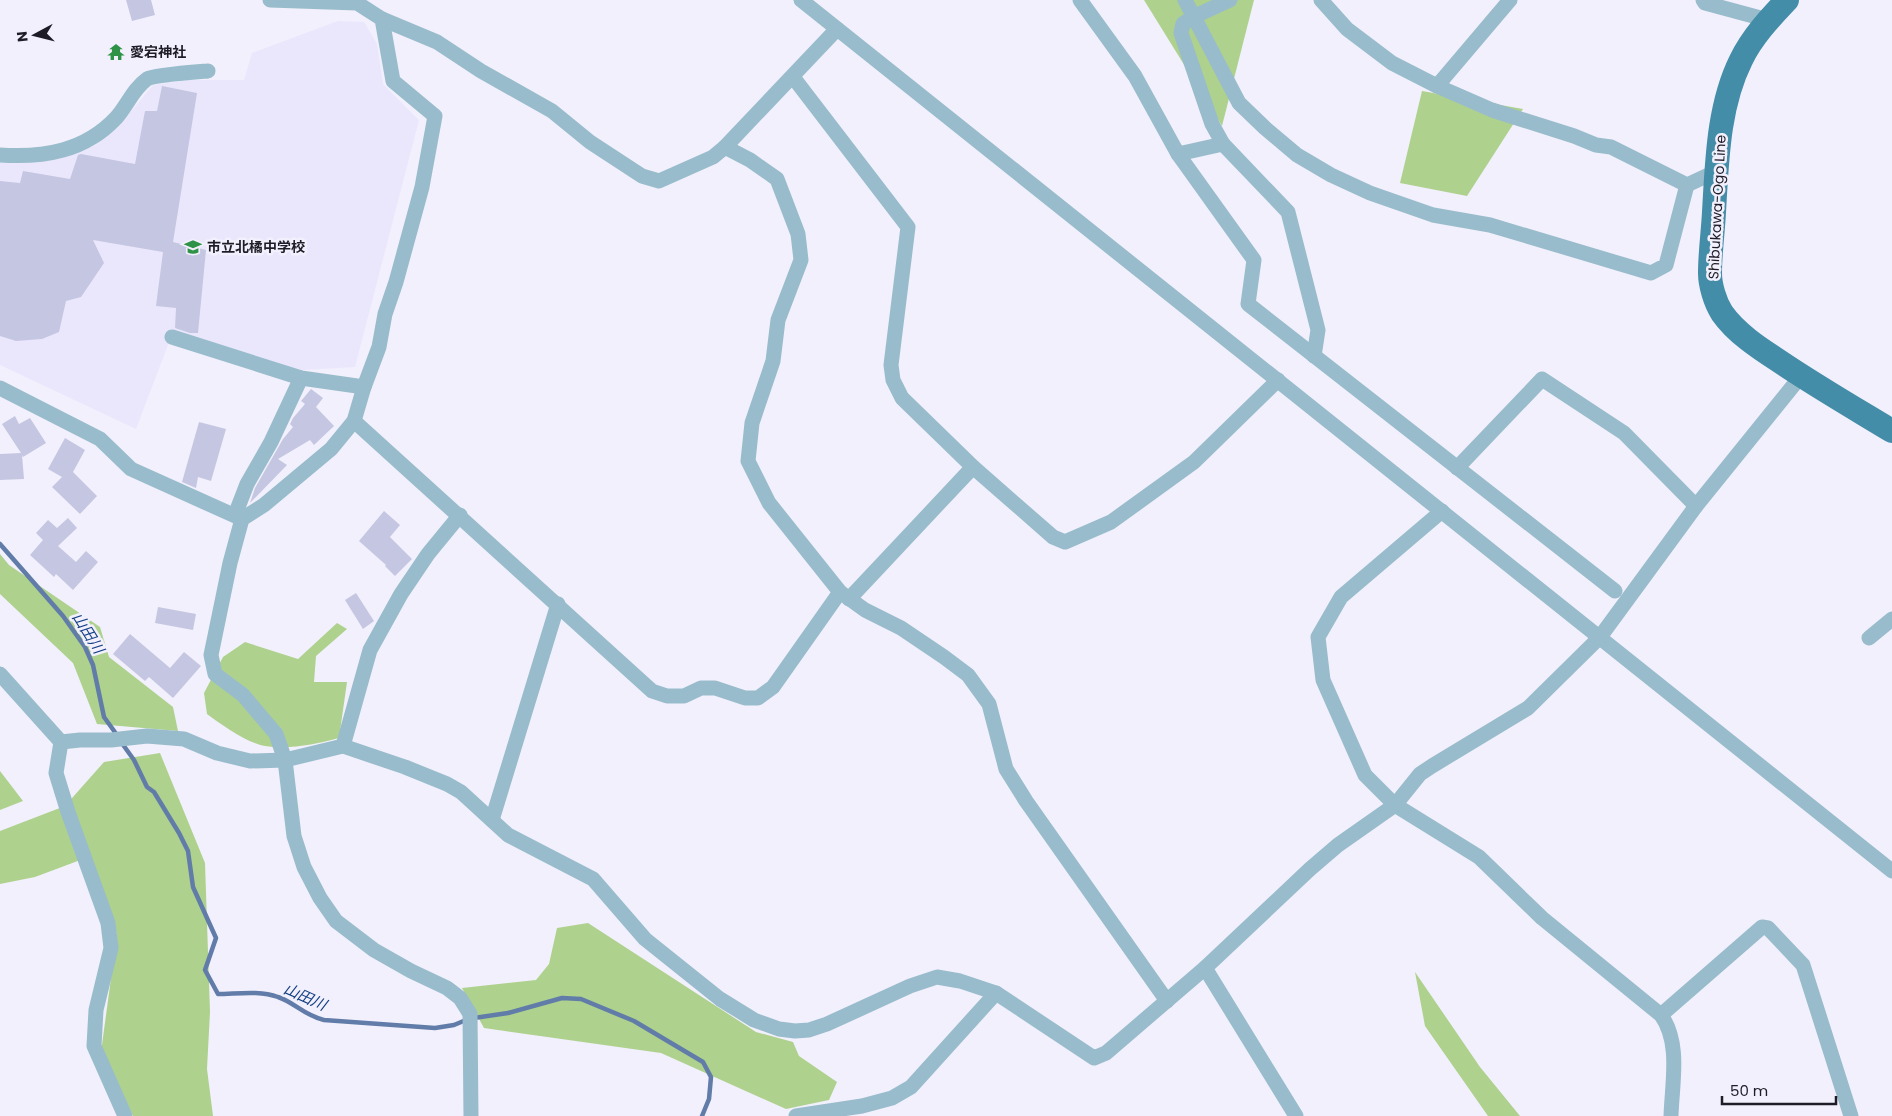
<svg xmlns="http://www.w3.org/2000/svg" width="1892" height="1116" font-family="Poppins,'Noto Sans JP',sans-serif">
  <rect width="100%" height="100%" fill="#f2f0fc"/>
  <polygon fill="#eae7fd" points="338,21 364,22 377,44 383,84 419,120 355,367 303,370 285,368 175,333 168,345 136,429 0,365 0,162 67,156 96,145 128,115 153,85 188,80 244,80 252,53"/>
  <g fill="#aed18e">
    <polygon points="1144,0 1254,0 1222,126"/>
    <polygon points="1422,91 1523,109 1467,196 1400,183"/>
    <polygon points="0,554 9,565 100,627 109,657 173,707 178,731 97,724 73,663 0,594"/>
    <path d="M 337,623 L 347,629 L 316,656 L 314,682 L 347,682 L 339,738 C 316,744 289,750 265,746 C 247,743 222,725 207,714 L 204,693 L 223,657 L 245,642 L 298,659 Z"/>
    <polygon points="160,753 205,863 210,1012 207,1069 213,1116 133,1116 101,1052 117,934 91,856 35,877 0,884 0,831 65,806 104,762"/>
    <polygon points="0,771 23,801 0,810"/>
    <polygon points="588,923 756,1032 793,1042 799,1056 837,1082 829,1100 786,1109 661,1053 484,1028 462,988 536,980 549,964 557,928"/>
    <polygon points="1415,972 1480,1067 1520,1116 1488,1116 1425,1026"/>
  </g>
  <g fill="none" stroke-linecap="round" stroke-linejoin="round">
    <g stroke="#617ca8" stroke-width="4.5">
      <polyline points="0,544 63,616 85,647 93,665 104,717 117,735"/>
      <path d="M 121,742 L 134,760 L 147,787 L 154,792 L 179,833 L 188,851 L 193,887 L 216,938 L 205,970 L 218,994 C 236,994 259,990 278,997 C 294,1002 303,1015 324,1020 L 435,1028 L 454,1025 L 466,1020"/>
      <polyline points="474,1018 508,1013 562,998 581,999 634,1021 703,1062 711,1077 709,1099 702,1116"/>
    </g>
  </g>
  <g fill="#c5c6e2">
    <polygon points="126,0 151,0 155,15 132,21"/>
    <polygon points="162,86 197,93 173,242 206,250 198,333 190,333 175,328 176,308 156,306 163,252 93,240 104,263 81,297 66,301 59,332 42,339 16,341 0,336 0,181 20,183 23,171 70,179 78,155 81,154 135,164 145,111 157,111"/>
    <polygon points="311,389 323,398 316,407 334,426 314,445 310,440 278,459 287,465 250,503 255,488 283,439 293,427 290,424 293,418 305,404 301,401"/>
    <polygon points="15,416 19,424 30,418 46,443 23,457 22,455 24,479 0,480 0,454 21,453 2,424"/>
    <polygon points="199,422 226,429 211,481 198,477 196,488 182,482"/>
    <polygon points="65,438 85,450 73,472 97,496 80,514 52,487 62,477 48,469"/>
    <polygon points="384,511 400,525 390,537 412,559 395,576 385,566 386,565 359,541"/>
    <polygon points="68,518 77,528 58,546 76,562 86,551 98,562 73,590 56,574 54,577 30,555 43,540 36,533 48,520 57,528"/>
    <polygon points="356,593 374,621 363,629 345,600"/>
    <polygon points="158,607 196,614 193,630 155,623"/>
    <polygon points="130,634 170,668 184,652 201,666 173,698 149,677 145,681 113,654"/>
  </g>
  <g fill="none" stroke-linecap="round" stroke-linejoin="round">
    <g stroke="#98bccb" stroke-width="15">
      <polyline points="270,0 357,3 382,19 393,81 435,116 422,187 396,282 385,314 379,347 364,387 354,421 331,449 264,505 242,519 230,563 211,655 215,674 243,695 276,734 285,760 294,836 304,867 320,898 336,921 374,950 411,971 447,988 460,998 470,1014 471,1116"/>
      <polyline points="801,0 1892,871"/>
      <polyline points="1080,0 1135,76 1178,154 1223,144 1212,124 1181,33 1183,24 1193,17 1230,0"/>
      <polyline points="1185,0 1239,103 1265,128 1297,155 1331,175 1370,193 1433,215 1490,225 1651,273 1666,265 1687,185"/>
      <polyline points="1321,0 1347,29 1392,63 1437,86 1492,110 1574,136 1596,145 1611,147 1687,185 1717,171"/>
      <polyline points="1703,0 1705,3 1768,20"/>
      <polyline points="382,19 437,42 481,71 552,111 590,142 642,176 659,181 713,157 725,147 750,160 777,179 798,234 801,260 778,320 773,361 752,423 748,461 769,503 840,592 865,610 901,628 944,657 968,675 989,704 1006,769 1026,801 1167,1001"/>
      <polyline points="793,77 908,227 891,365 893,380 902,398 973,467 1053,537 1065,542 1111,522 1194,462 1278,380"/>
      <polyline points="1437,86 1510,0"/>
      <polyline points="1223,144 1288,212 1318,330 1314,356"/>
      <polyline points="725,147 837,29"/>
      <polyline points="1178,154 1254,260 1248,304 1615,591"/>
      <path d="M 0,155 C 44,158 85,151 116,118 C 127,106 133,89 147,79 C 154,75 196,72 208,71"/>
      <polyline points="172,337 301,378 364,387"/>
      <polyline points="0,388 100,439 131,469 242,519"/>
      <polyline points="354,421 652,691 667,696 684,696 701,688 715,688 745,698 758,698 773,687 840,592"/>
      <polyline points="1457,468 1542,379 1624,433 1696,506"/>
      <path d="M 1442,511 L 1341,597 L 1318,637 L 1323,680 L 1365,775 L 1395,805 L 1479,857 L 1542,918 L 1661,1015 C 1681,1043 1672,1083 1671,1116"/>
      <polyline points="235,515 247,484 271,442 301,378"/>
      <polyline points="849,599 973,467"/>
      <polyline points="1869,638 1892,619"/>
      <polyline points="0,674 61,742 80,740 111,740 147,736 184,739 217,753 250,761 285,760 343,746 405,767 447,784 461,792 508,835 593,879 645,939 720,999 754,1020 779,1029 795,1031 809,1030 827,1024 910,986 937,977 960,981 996,993 1094,1058 1106,1053 1205,968 1310,869 1338,845 1395,805 1420,774 1432,766 1528,708 1600,637 1696,506 1801,376"/>
      <polyline points="61,742 56,773 68,812 108,923 111,948 96,1010 94,1046 125,1116"/>
      <polyline points="343,746 370,650 401,594 428,554 460,515"/>
      <polyline points="492,820 558,604"/>
      <polyline points="1205,968 1296,1116"/>
      <polyline points="1661,1015 1762,927 1768,928 1803,965 1851,1116"/>
      <polyline points="796,1116 862,1106 892,1098 911,1087 996,993"/>
    </g>
    <path stroke="#448da8" stroke-width="24" d="M 1787,0 C 1770,18 1752,37 1741,60 C 1718,106 1717,162 1714,212 C 1713,232 1710,253 1710,273 C 1710,285 1715,302 1722,313 C 1736,333 1759,348 1779,361 C 1816,386 1854,408 1892,431"/>
  </g>
  <defs>
    <g id="temple-bare" transform="scale(1.35)"><path d="M0-6L5-2H3V0L6.5 2.5H4V6H1.5V3h-3V6H-4V2.5H-6.5L-3 0V-2H-5Z" fill="#2e9247" stroke="#f2f0fc" stroke-width="2.5" paint-order="stroke"/></g>
    <g id="school-bare" transform="scale(1.35)"><path d="M0-5L7-2L0 1L-7-2ZM-4 1L0 2.5L4 1V4Q0 6-4 4Z" fill="#2e9247" stroke="#f2f0fc" stroke-width="2.5" paint-order="stroke"/></g>
  </defs>
  <g fill-rule="evenodd">
    <use href="#temple-bare" x="116" y="52"/>
    <use href="#school-bare" x="193" y="247"/>
  </g>
  <g text-anchor="middle" stroke-width="5" stroke-linejoin="round" paint-order="stroke">
    <g font-size="14" font-weight="bold" fill="#1e1d27" stroke="#f2f0fc" text-anchor="start">
      <text x="130" y="57">愛宕神社</text>
      <text x="207" y="252">市立北橘中学校</text>
    </g>
    <g font-size="14" fill="#1e1d27" stroke="#f2f0fc">
      <text transform="translate(1717 207) rotate(-87)" y="5">Shibukawa-Ogo Line</text>
    </g>
    <g font-size="15" font-style="italic" fill="#133f85" stroke="#f2f0fc">
      <text transform="translate(88 633) rotate(58)" y="5">山田川</text>
      <text transform="translate(305 997) rotate(24)" y="5">山田川</text>
    </g>
  </g>
  <g transform="translate(35 35) rotate(263)" stroke="#f2f0fc" stroke-width="4" paint-order="stroke">
  <path d="M0-4L9 19L0 12L-9 19Z" fill="#1e1d27"/>
  <text y="-8" font-size="14" font-weight="bold" text-anchor="middle" fill="#1e1d27">N</text>
  </g>
  <path d="M1722 1096v8h114v-8" fill="none" stroke="#1e1d27" stroke-width="2.5"/>
  <text x="1730" y="1096" font-size="15" fill="#1e1d27" stroke="#f2f0fc" stroke-width="4" paint-order="stroke">50 m</text>
</svg>
